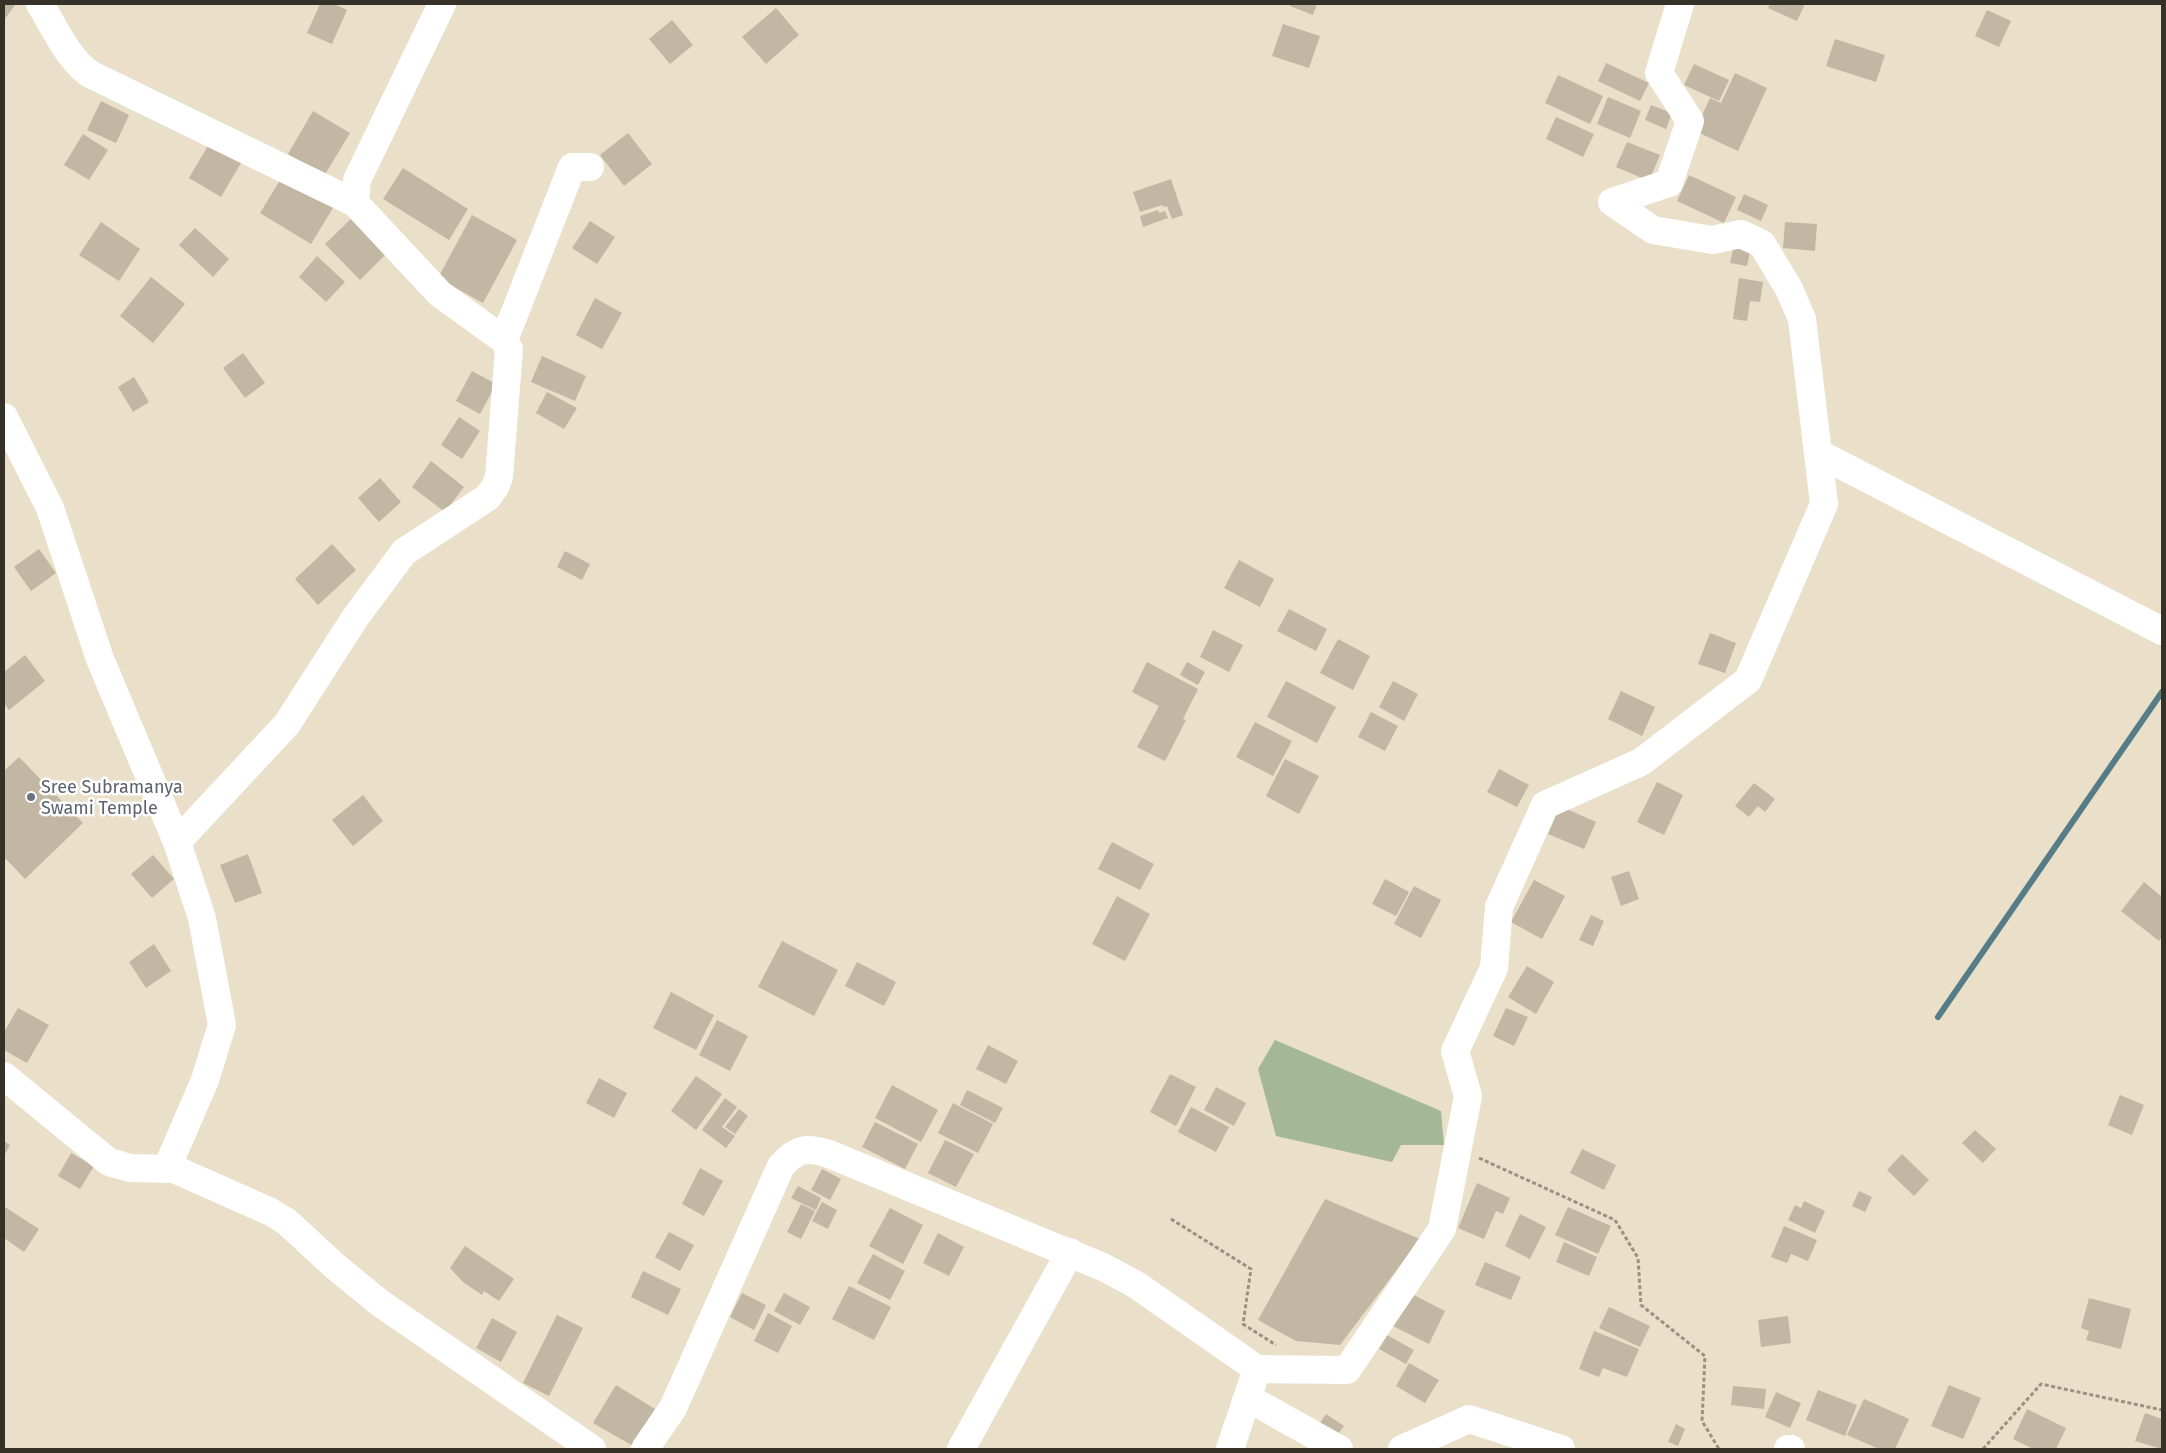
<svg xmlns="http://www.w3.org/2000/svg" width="2166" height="1453" font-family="'Fira Sans',sans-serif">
  <rect width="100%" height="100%" fill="#eadfc9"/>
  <polygon fill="#a4b797" points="1275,1040 1441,1111 1444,1145 1401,1145 1392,1162 1276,1136 1258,1069"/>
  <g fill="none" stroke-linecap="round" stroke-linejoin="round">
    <polyline stroke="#557c87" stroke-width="6" points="1938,1017 2162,692"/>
  </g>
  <g fill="#c1b7a2">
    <polygon points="4,4 16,4 4,20"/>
    <polygon points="320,4 334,4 347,10 332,44 307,33"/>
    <polygon points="1290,4 1317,4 1313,15 1290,6"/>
    <polygon points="1770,4 1805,4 1797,21 1768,8"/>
    <polygon points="776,8 799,35 766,64 742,37"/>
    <polygon points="1987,10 2011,21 1999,47 1975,36"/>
    <polygon points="672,20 693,45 670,64 649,39"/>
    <polygon points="1283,24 1320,36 1309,68 1272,56"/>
    <polygon points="1835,39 1885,55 1876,82 1826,66"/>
    <polygon points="1606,63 1649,83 1640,101 1598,81"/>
    <polygon points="1694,64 1729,80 1719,101 1684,85"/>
    <polygon points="1735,73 1767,88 1738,151 1695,131 1710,98 1721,103"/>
    <polygon points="1558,75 1603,96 1590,124 1545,103"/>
    <polygon points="1608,97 1641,111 1630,138 1597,124"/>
    <polygon points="101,101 129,115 116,143 87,130"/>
    <polygon points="1651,105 1672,113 1666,129 1645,120"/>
    <polygon points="313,111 350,133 324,176 288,154"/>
    <polygon points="1556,117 1594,134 1583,157 1546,139"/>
    <polygon points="628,133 652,164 624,186 600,155"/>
    <polygon points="83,134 108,150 89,180 64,165"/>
    <polygon points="1627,142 1660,155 1649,181 1616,167"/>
    <polygon points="209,144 241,163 221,197 189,178"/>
    <polygon points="403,168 468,209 449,240 383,199"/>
    <polygon points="285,172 336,203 311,244 260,213"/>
    <polygon points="1689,175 1736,197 1724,223 1677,201"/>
    <polygon points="1171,179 1183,215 1172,219 1167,206 1163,207 1162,205 1140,212 1133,192"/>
    <polygon points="1744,194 1768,205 1761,221 1737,210"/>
    <polygon points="1158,210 1159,213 1165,211 1168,218 1143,227 1140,216"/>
    <polygon points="356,214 390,250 360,280 325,244"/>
    <polygon points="472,215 517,240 483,303 438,278"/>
    <polygon points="590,221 615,237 597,264 572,248"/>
    <polygon points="101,222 140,249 119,281 79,255"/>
    <polygon points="1785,222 1817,224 1815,251 1783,248"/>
    <polygon points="195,228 229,259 213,277 179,245"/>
    <polygon points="1734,245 1751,248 1747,266 1730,263"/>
    <polygon points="317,256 345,282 326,302 299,277"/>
    <polygon points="151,277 185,304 153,343 120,316"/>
    <polygon points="1739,278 1763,282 1760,302 1750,301 1747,321 1733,319"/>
    <polygon points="595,298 622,313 602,349 576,335"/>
    <polygon points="243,353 265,383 245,398 223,368"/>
    <polygon points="542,356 586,376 575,401 531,382"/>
    <polygon points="472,371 496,384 480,414 456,401"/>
    <polygon points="134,377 149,402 133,412 118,387"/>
    <polygon points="547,392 577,408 564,429 536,413"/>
    <polygon points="459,417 480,431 462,459 441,445"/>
    <polygon points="431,461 464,487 445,512 412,487"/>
    <polygon points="380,478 401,502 379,522 358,498"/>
    <polygon points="332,544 356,570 318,605 295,579"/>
    <polygon points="39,549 56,573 31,591 14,567"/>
    <polygon points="565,551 590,564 582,580 557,567"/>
    <polygon points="1239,560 1274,579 1260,607 1224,588"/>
    <polygon points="1289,609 1327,629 1316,651 1277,631"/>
    <polygon points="1213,630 1243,645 1229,672 1200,657"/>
    <polygon points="1710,633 1736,643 1725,673 1698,664"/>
    <polygon points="1338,639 1370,656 1353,690 1320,673"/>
    <polygon points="25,655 45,681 9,710 4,703 4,672"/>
    <polygon points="1147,662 1198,689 1183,719 1186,720 1165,761 1137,747 1159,706 1132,692"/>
    <polygon points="1187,662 1205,672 1198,685 1180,675"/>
    <polygon points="1286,681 1336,707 1317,743 1267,717"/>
    <polygon points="1393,681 1418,694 1404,721 1379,707"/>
    <polygon points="1621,691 1655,707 1642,736 1608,719"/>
    <polygon points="1371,712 1398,726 1385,751 1358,737"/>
    <polygon points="1255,722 1292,741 1273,776 1236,757"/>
    <polygon points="19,757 83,823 25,879 4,857 4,771"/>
    <polygon points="1285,759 1319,776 1299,814 1266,796"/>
    <polygon points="1499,769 1529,785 1517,807 1487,792"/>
    <polygon points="1657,782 1683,795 1664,835 1637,822"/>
    <polygon points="1754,783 1775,799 1765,812 1758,806 1749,817 1735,806"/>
    <polygon points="363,795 383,821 353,846 332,820"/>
    <polygon points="1560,806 1596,822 1584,849 1548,834"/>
    <polygon points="1112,842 1154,864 1140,890 1098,869"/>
    <polygon points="248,854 262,893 235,903 220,865"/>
    <polygon points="153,855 174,879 152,898 131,874"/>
    <polygon points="1629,871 1639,899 1621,906 1611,877"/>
    <polygon points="1385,879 1409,892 1396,916 1372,904"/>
    <polygon points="1534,880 1565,896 1542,939 1511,922"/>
    <polygon points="2144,882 2162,897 2162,937 2159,941 2121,911"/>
    <polygon points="1414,886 1441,900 1421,938 1394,924"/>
    <polygon points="1117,896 1150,914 1125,961 1092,944"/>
    <polygon points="1591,915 1604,921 1593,946 1579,940"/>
    <polygon points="782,941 838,970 814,1016 758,987"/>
    <polygon points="154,944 171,971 146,988 129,962"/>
    <polygon points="857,962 896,982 884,1006 845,986"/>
    <polygon points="1527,966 1554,982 1536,1014 1508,997"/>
    <polygon points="671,992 714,1015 696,1050 653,1028"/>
    <polygon points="18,1008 49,1025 27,1063 4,1050 4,1032"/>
    <polygon points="1506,1008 1528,1017 1514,1046 1493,1036"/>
    <polygon points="717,1020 748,1036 730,1071 699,1055"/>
    <polygon points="988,1045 1018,1061 1006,1084 976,1069"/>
    <polygon points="1170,1074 1196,1087 1176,1126 1150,1112"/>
    <polygon points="696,1076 722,1094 696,1130 671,1111"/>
    <polygon points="599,1078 627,1093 614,1118 586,1103"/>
    <polygon points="892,1085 938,1110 921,1142 875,1118"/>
    <polygon points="1216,1087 1246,1103 1234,1126 1204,1110"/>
    <polygon points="967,1090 1003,1108 995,1123 960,1105"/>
    <polygon points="2120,1095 2144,1105 2132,1135 2108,1125"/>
    <polygon points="725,1098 737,1107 722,1127 735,1136 726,1148 702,1130"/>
    <polygon points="953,1103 993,1124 978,1153 938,1133"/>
    <polygon points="1191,1107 1229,1127 1216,1152 1178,1132"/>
    <polygon points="739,1109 748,1116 735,1134 725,1127"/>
    <polygon points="875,1122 918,1144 905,1169 862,1147"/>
    <polygon points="1975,1130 1996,1149 1983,1163 1962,1143"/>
    <polygon points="945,1140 974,1154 956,1187 928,1173"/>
    <polygon points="4,1141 10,1145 4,1156"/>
    <polygon points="1582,1149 1616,1165 1604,1190 1570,1173"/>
    <polygon points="71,1153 94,1166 80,1189 58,1176"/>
    <polygon points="1902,1154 1929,1180 1914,1196 1887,1170"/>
    <polygon points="700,1168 723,1181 704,1216 682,1204"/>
    <polygon points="822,1169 841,1179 830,1200 811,1190"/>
    <polygon points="1477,1183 1510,1198 1503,1214 1496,1211 1484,1239 1458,1228"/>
    <polygon points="798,1186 821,1198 816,1210 791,1198"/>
    <polygon points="1859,1191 1872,1197 1865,1212 1852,1206"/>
    <polygon points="1325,1199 1420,1239 1340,1345 1296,1341 1258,1320"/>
    <polygon points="1804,1201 1825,1211 1815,1233 1788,1220 1795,1205 1801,1208"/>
    <polygon points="822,1202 837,1210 828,1229 812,1221"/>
    <polygon points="801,1204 815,1211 801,1239 787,1232"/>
    <polygon points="5,1207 39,1229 24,1252 4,1238"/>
    <polygon points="1568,1207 1611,1226 1598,1254 1555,1235"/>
    <polygon points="890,1208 923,1225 903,1264 869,1246"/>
    <polygon points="1520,1214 1546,1227 1530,1259 1505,1246"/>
    <polygon points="1784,1226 1817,1240 1808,1261 1791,1254 1787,1263 1771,1257"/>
    <polygon points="669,1232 694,1245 680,1271 655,1257"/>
    <polygon points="938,1233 964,1247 949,1276 923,1263"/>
    <polygon points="1564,1242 1597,1257 1589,1276 1556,1262"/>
    <polygon points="465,1246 514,1279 499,1301 484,1291 482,1295 463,1282 450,1268"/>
    <polygon points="873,1254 905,1271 890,1300 857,1283"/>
    <polygon points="1485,1262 1521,1277 1511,1300 1475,1285"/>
    <polygon points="643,1271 681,1289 668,1315 631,1297"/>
    <polygon points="849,1286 891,1307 874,1340 832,1319"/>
    <polygon points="1406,1291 1445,1311 1429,1344 1389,1324"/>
    <polygon points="742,1293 766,1305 754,1330 730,1317"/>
    <polygon points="784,1293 810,1307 800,1325 774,1311"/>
    <polygon points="2089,1298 2131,1309 2121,1349 2086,1340 2089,1331 2081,1328"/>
    <polygon points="1609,1307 1650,1326 1640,1347 1599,1328"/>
    <polygon points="768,1313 792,1326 778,1353 754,1341"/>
    <polygon points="557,1315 583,1328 549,1396 523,1383"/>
    <polygon points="1788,1316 1791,1343 1761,1347 1758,1320"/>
    <polygon points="492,1318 517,1332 501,1362 476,1348"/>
    <polygon points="1594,1331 1639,1349 1627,1377 1603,1368 1599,1377 1579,1369"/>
    <polygon points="1387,1335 1414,1350 1406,1364 1379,1349"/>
    <polygon points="1409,1363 1439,1380 1425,1403 1396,1386"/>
    <polygon points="616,1385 655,1409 633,1446 593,1423"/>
    <polygon points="1949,1385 1981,1398 1963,1439 1931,1426"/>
    <polygon points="1733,1386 1766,1389 1764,1409 1731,1405"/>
    <polygon points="1818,1390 1857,1405 1845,1436 1806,1420"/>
    <polygon points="1776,1392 1801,1403 1790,1428 1765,1417"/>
    <polygon points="1864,1399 1909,1419 1895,1449 1879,1449 1847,1435"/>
    <polygon points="2027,1409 2066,1428 2056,1449 2033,1449 2013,1439"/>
    <polygon points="2145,1413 2162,1419 2162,1449 2135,1441"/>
    <polygon points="1326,1414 1344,1426 1335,1438 1318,1426"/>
    <polygon points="1676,1424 1685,1429 1678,1446 1668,1442"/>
  </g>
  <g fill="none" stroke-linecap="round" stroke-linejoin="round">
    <g stroke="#999181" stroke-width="3" stroke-dasharray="4 2.5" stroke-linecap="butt">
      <polyline points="1479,1158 1615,1220 1638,1258 1641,1305 1705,1356 1702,1421 1719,1449"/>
      <polyline points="1171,1219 1251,1269 1243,1324 1276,1345"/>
      <polyline points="1983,1449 2041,1384 2162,1410"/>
    </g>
    <g stroke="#fff" stroke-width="28">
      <path d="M 40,4 C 55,28 67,58 90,74 L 355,203"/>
      <polyline points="504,340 572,167 590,167"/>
      <polyline points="4,417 50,508 100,659 177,842"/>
      <polyline points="1818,453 2162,631"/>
      <polyline points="4,1076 109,1162 130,1168 174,1169 271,1212 287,1222 337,1268 380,1303 592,1449"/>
      <polyline points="167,1168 205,1080 222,1025 202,918 177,842 287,724 355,618 404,552 488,497 495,487 499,477 509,349 504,340 440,294 355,203 357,180 442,4"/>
      <polyline points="1257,1369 1347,1370 1442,1229 1468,1096 1455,1051 1494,968 1499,907 1545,805 1641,762 1748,680 1824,504 1802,319 1789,289 1762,244 1741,234 1712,240 1653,230 1612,202 1669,183 1690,121 1659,73 1680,4"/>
      <polyline points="1248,1398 1339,1449"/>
      <path d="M 645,1449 L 673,1408 L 781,1166 C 797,1148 807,1147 829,1154 L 1103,1267 L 1135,1284 L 1257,1369 L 1230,1449"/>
      <polyline points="961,1449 1070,1252"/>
      <polyline points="1402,1449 1469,1419 1561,1449"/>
      <polyline points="1788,1449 1791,1449"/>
    </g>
  </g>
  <circle fill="#6b7280" stroke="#fff" stroke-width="2" cx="31" cy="797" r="5"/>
  <g text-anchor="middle" stroke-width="5" stroke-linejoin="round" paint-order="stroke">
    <g font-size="18" fill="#5b616d" stroke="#fff" text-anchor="start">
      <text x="41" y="793">Sree Subramanya<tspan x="41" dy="21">Swami Temple</tspan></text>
    </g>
  </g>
  <rect width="2166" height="1453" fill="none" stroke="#353129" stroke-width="10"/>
</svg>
